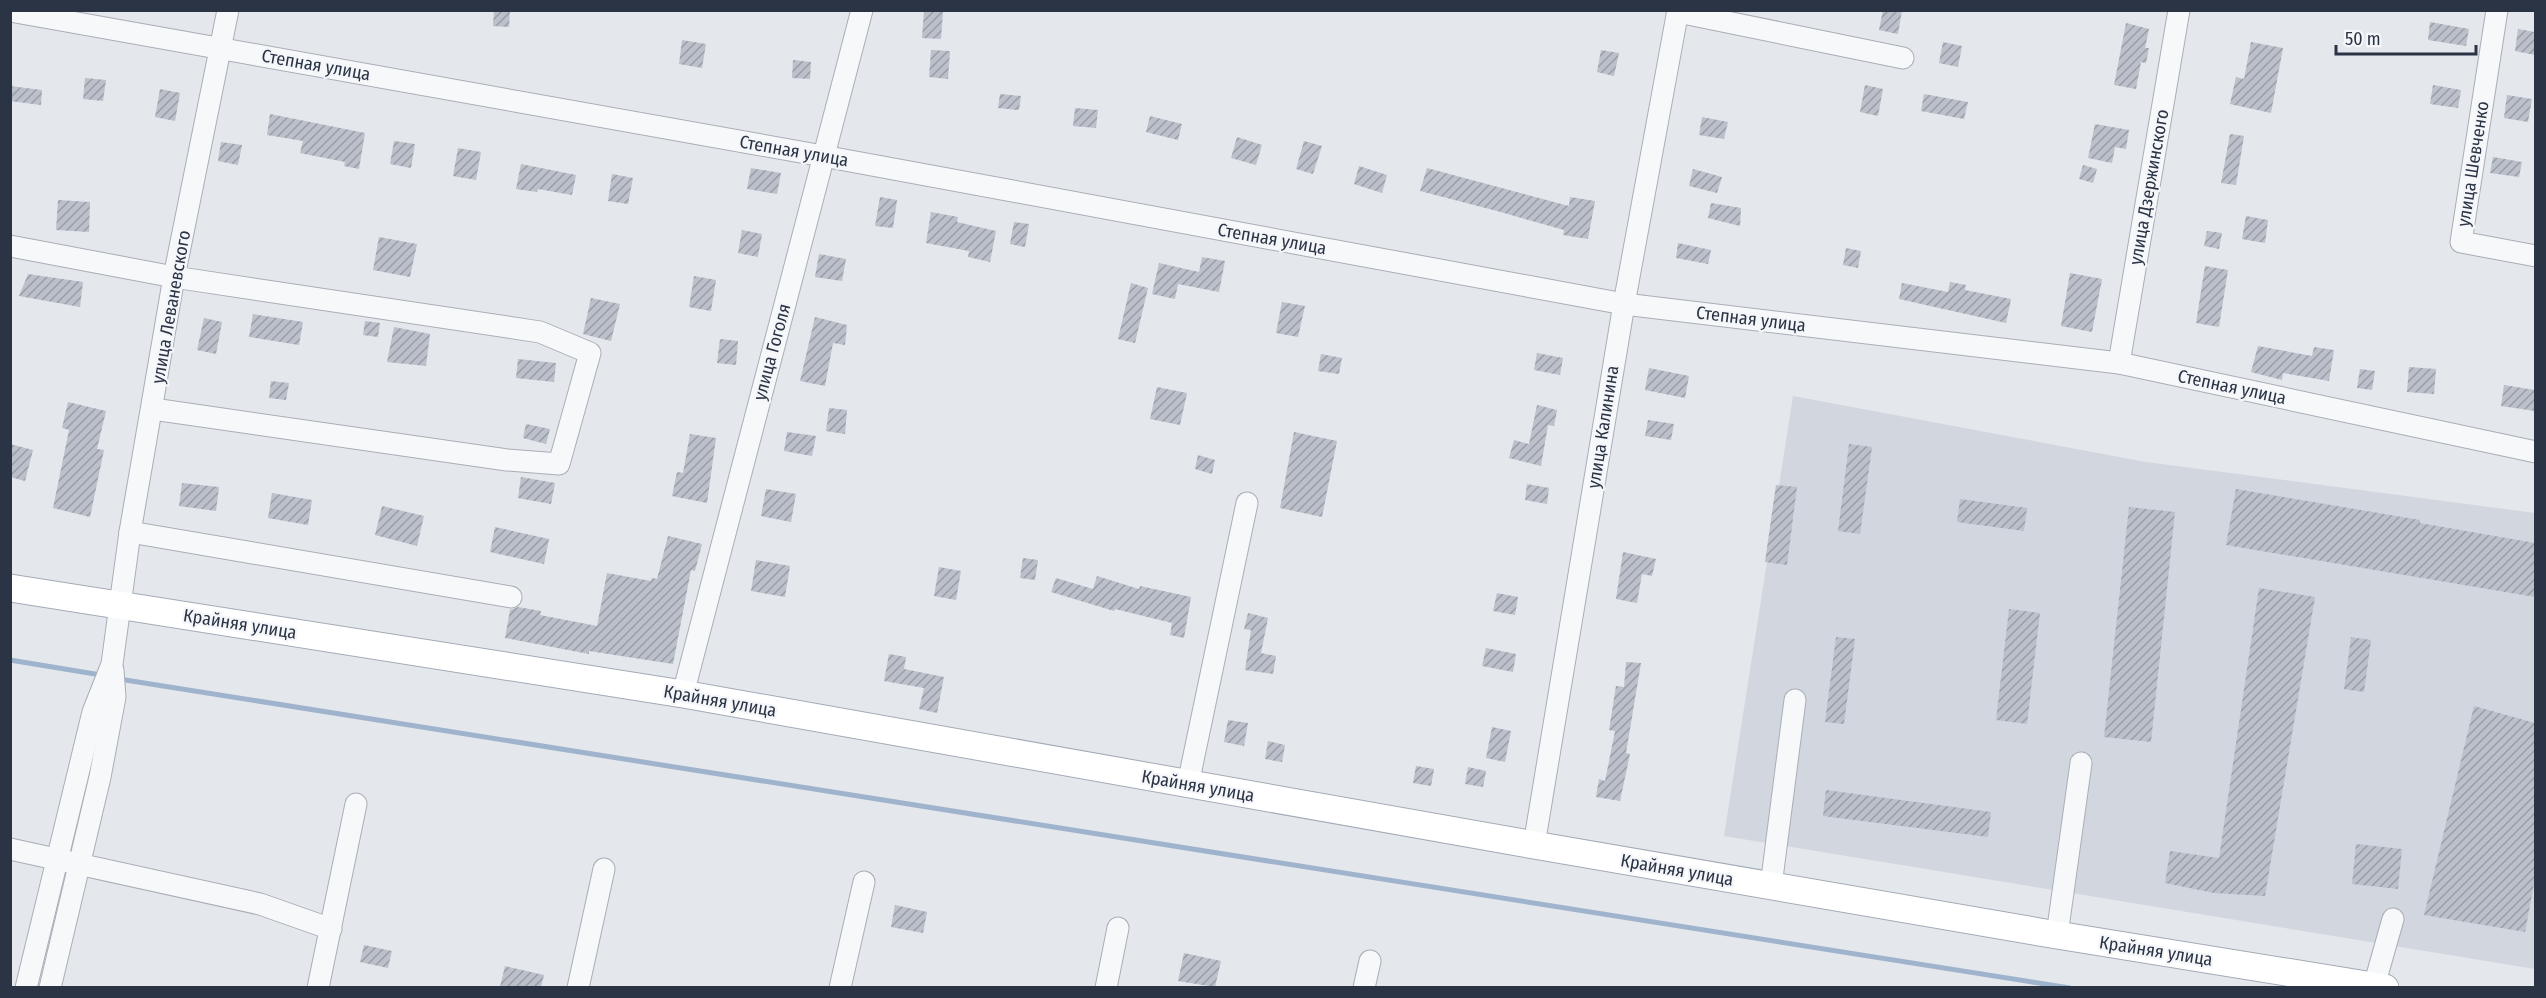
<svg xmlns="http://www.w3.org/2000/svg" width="2546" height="998" font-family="'Fira Sans Condensed',sans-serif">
  <defs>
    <pattern id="building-hatch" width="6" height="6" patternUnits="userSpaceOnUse" patternTransform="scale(1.5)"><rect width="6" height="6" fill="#bbc0ca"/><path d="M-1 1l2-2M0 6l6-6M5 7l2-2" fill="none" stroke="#989da6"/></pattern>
  </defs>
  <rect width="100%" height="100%" fill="#e4e7ec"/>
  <polygon fill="#d2d6de" points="1793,396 2146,462 2535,513 2535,969 1724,836"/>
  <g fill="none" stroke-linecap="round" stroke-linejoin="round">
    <g stroke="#9fb4cc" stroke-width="5">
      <polyline points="10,660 101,675"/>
      <polyline points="119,679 2070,988"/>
    </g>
  </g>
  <g fill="url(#building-hatch)">
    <polygon points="494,10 510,10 509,27 493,26"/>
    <polygon points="1883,10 1902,10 1898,34 1879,30"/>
    <polygon points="924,11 943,12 941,39 922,38"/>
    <polygon points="2430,22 2469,29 2466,46 2428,40"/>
    <polygon points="2126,23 2149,29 2145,48 2149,48 2146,63 2141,62 2136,89 2114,85"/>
    <polygon points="2518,29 2535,32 2535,55 2515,51"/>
    <polygon points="682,40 706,44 702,68 679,64"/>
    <polygon points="1943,42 1962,46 1958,67 1939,63"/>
    <polygon points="2251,42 2283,48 2271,113 2230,104 2236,77 2244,79"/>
    <polygon points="931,50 950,51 948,79 929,77"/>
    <polygon points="1601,50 1619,53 1614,76 1597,72"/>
    <polygon points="793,60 811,62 810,79 792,78"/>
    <polygon points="85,78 106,80 103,101 83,99"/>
    <polygon points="1865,85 1883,89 1878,116 1860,112"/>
    <polygon points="2433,85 2461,90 2458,108 2430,104"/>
    <polygon points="10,86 42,90 41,105 10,101"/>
    <polygon points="160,89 180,93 175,121 155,117"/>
    <polygon points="1000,94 1021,96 1019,110 998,108"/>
    <polygon points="1924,94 1968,102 1964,119 1921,111"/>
    <polygon points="2507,95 2532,99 2528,122 2504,118"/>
    <polygon points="1075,108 1098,110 1096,128 1073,126"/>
    <polygon points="270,114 365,133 359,169 344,166 345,162 300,153 303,141 267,135"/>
    <polygon points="1150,116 1182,124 1178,140 1146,132"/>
    <polygon points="1702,117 1728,122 1724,139 1699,135"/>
    <polygon points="2095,124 2129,130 2126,149 2115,147 2112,163 2088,158"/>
    <polygon points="2230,134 2244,136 2236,185 2221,183"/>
    <polygon points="1237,137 1262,145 1256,165 1231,158"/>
    <polygon points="394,141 415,144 411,168 390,164"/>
    <polygon points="1304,141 1322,146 1313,174 1296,169"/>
    <polygon points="221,142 242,145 238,165 218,161"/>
    <polygon points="458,148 481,152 476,180 453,176"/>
    <polygon points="2493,157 2522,162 2519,177 2490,173"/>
    <polygon points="521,164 576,175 572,195 538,189 537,192 516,189"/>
    <polygon points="2083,165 2097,169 2093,183 2079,179"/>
    <polygon points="1359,166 1387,175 1382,193 1354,184"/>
    <polygon points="751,168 781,173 777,194 747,189"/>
    <polygon points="1427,168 1569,206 1570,197 1595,201 1588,239 1563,235 1564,230 1497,211 1420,191"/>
    <polygon points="1693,169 1722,177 1717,193 1689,186"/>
    <polygon points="612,174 633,178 628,204 608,201"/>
    <polygon points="880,197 897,200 893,228 875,226"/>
    <polygon points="58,200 90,202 89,232 56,230"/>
    <polygon points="1711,203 1741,208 1740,226 1708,218"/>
    <polygon points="931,212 958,217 957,222 996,231 990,262 968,257 969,251 926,243"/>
    <polygon points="2246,216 2268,220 2265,243 2242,239"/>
    <polygon points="1014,222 1029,224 1025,247 1010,244"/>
    <polygon points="742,230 762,234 758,257 738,253"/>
    <polygon points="2207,231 2222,233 2219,249 2204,246"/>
    <polygon points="379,237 417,244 410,277 373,270"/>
    <polygon points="1678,243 1711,250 1708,264 1676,258"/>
    <polygon points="1846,248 1861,251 1858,268 1843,265"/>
    <polygon points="819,254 846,259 842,281 815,277"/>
    <polygon points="1202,257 1225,261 1219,292 1178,284 1175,299 1152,294 1159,263 1199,272"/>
    <polygon points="2205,266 2228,270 2219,327 2196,323"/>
    <polygon points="2070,273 2102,279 2092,332 2061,326"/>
    <polygon points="28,274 83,282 80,307 19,296"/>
    <polygon points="694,276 716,280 711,311 689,307"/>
    <polygon points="1950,282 1966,285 1965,290 2011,299 2006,323 1899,299 1902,283 1948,292"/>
    <polygon points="1131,283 1148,288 1135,343 1118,339"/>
    <polygon points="591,298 620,304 611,341 583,334"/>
    <polygon points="1282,302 1305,306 1298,337 1276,333"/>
    <polygon points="253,314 303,322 299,345 249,337"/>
    <polygon points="815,317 847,325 845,345 833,343 825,386 800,381"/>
    <polygon points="204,318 222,322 216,354 197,350"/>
    <polygon points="365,321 380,323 378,337 363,335"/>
    <polygon points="394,327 430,334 426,366 387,362"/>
    <polygon points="720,339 738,341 736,365 717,363"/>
    <polygon points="2258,346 2312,356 2314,347 2334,350 2329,381 2283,373 2282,380 2251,372"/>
    <polygon points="1537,353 1563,358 1560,375 1534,370"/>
    <polygon points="1321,354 1342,358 1339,374 1318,371"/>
    <polygon points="518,359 556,363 554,382 516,378"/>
    <polygon points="2409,367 2436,369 2434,394 2407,392"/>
    <polygon points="1649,368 1689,376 1685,398 1645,390"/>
    <polygon points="2360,369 2375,371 2372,390 2357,388"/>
    <polygon points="271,381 289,383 286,400 269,398"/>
    <polygon points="2504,385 2535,390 2535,411 2501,406"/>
    <polygon points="1157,387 1187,393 1180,425 1150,419"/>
    <polygon points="68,402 106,411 97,449 104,450 90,517 53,508 69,430 62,428"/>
    <polygon points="1537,405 1557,410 1554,426 1548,425 1541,466 1509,458 1514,440 1529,444"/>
    <polygon points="829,408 847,410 845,434 826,431"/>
    <polygon points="1648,420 1674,424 1671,440 1645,436"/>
    <polygon points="526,424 550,429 546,444 523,438"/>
    <polygon points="787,432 816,436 812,456 784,451"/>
    <polygon points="1294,432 1337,441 1322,517 1280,508"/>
    <polygon points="690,434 716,438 707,503 672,496 677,472 683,473"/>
    <polygon points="10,444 33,450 25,481 10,477"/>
    <polygon points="1849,444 1872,447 1860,534 1838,531"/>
    <polygon points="1198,455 1215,460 1212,474 1195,469"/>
    <polygon points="521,477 555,483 551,504 518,498"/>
    <polygon points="182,483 219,487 216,511 179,506"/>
    <polygon points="1527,484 1549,488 1547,504 1525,500"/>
    <polygon points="1776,485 1797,487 1787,565 1765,562"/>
    <polygon points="766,489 796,494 791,522 761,516"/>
    <polygon points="2236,489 2420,520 2420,523 2535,543 2535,597 2226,545"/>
    <polygon points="272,493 312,500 308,525 268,518"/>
    <polygon points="1960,499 2027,508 2024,531 1957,522"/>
    <polygon points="382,506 424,516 417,546 375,535"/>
    <polygon points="2129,507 2175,512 2151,742 2104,737"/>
    <polygon points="495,527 549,539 544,564 490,552"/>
    <polygon points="668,536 702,544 695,571 691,570 673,664 589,651 589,654 505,638 510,610 518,607 541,611 540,615 597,626 607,573 651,581 652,578 657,579"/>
    <polygon points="1623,552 1656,559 1652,576 1642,574 1637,603 1616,599"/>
    <polygon points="1023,558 1038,560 1035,580 1020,578"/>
    <polygon points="756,560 790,566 785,597 751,591"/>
    <polygon points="939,567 961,571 956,600 934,596"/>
    <polygon points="1097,576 1139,589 1140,586 1191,597 1184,638 1170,635 1172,623 1115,609 1114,611 1051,592 1056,578 1093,589"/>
    <polygon points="2259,588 2315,597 2265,896 2214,893 2165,883 2170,851 2219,858"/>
    <polygon points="1497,593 1518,597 1515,615 1493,611"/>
    <polygon points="2009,609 2040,613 2027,724 1996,720"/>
    <polygon points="1248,613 1268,618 1261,653 1276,656 1273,674 1245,670 1251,630 1244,629"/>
    <polygon points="1836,637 1855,639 1844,724 1825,722"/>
    <polygon points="2351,637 2371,640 2364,692 2344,689"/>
    <polygon points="1486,648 1516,654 1513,672 1482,666"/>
    <polygon points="889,654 906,657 904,669 944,677 937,713 919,709 924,688 884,681"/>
    <polygon points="1626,662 1641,663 1626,753 1630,754 1620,801 1596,797 1599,779 1605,781 1615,731 1609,730 1616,686 1624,687"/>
    <polygon points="2474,706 2535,723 2535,878 2525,932 2424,915"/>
    <polygon points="1228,720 1248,723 1244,746 1224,742"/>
    <polygon points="1492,727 1511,731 1505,762 1486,758"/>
    <polygon points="1268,741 1285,745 1282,762 1265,759"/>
    <polygon points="1416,766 1434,769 1431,786 1413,783"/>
    <polygon points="1468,767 1486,771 1483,787 1465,784"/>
    <polygon points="1826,790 1991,812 1988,837 1823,816"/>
    <polygon points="2356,844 2402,849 2398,889 2352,884"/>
    <polygon points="895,905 927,912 923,933 891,927"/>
    <polygon points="364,945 392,951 388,968 360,962"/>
    <polygon points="1184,953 1221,961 1215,987 1178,981"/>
    <polygon points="505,966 544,975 541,987 500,987"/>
  </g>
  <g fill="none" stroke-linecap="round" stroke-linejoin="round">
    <g stroke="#a9aeb7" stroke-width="23">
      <g id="minor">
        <polyline points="2497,10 2461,242 2536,256"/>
        <polyline points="10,11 823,156 1624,304 2119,363 2536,452"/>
        <polyline points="1678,12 1903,58"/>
        <polyline points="10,246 174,277 540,332 590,353 559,464 507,460 153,409"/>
        <polyline points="2119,363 2179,10"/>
        <polyline points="130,532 511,597"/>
        <polyline points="683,694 862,10"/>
        <polyline points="1188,784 1247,503"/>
        <polyline points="1534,845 1624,304 1678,10"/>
        <polyline points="10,849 260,904 331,929"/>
        <polyline points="1771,886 1795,700"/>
        <polyline points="2057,935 2081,763"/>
        <polyline points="2374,986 2393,919"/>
        <polyline points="26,988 93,712 112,664 130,532 174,277 228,10"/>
        <polyline points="50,988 100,777 115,697 113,670"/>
        <polyline points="318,988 356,804"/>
        <polyline points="578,988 604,869"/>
        <polyline points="840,988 864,882"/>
        <polyline points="1106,988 1118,928"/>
        <polyline points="1364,988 1370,961"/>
      </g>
    </g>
    <g stroke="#a3abb8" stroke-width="29">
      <polyline id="major" points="10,588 683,694 1534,845 2057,935 2385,988"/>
    </g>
    <use href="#minor" stroke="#f7f8fa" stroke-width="21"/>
    <use href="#major" stroke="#fff" stroke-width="27"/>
  </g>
  <g text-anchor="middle" stroke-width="4.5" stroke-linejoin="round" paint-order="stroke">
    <g font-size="18" fill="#2b3445" stroke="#f4f6f9">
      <text transform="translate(316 65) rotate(10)" y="6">Степная улица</text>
      <text transform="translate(794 151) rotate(10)" y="6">Степная улица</text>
      <text transform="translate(2473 164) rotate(-81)" y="6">улица Шевченко</text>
      <text transform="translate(2149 187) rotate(-80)" y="6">улица Дзержинского</text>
      <text transform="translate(1272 239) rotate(10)" y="6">Степная улица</text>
      <text transform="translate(171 307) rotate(-80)" y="6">улица Леваневского</text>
      <text transform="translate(1751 319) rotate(7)" y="6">Степная улица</text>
      <text transform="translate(772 352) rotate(-75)" y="6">улица Гоголя</text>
      <text transform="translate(2232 387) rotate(12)" y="6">Степная улица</text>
      <text transform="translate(1603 427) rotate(-81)" y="6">улица Калинина</text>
      <text transform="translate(240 624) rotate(9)" y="6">Крайняя улица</text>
      <text transform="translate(720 701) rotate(10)" y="6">Крайняя улица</text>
      <text transform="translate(1198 786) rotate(10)" y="6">Крайняя улица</text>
      <text transform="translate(1677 870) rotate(10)" y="6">Крайняя улица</text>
      <text transform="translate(2156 951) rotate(9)" y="6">Крайняя улица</text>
    </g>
  </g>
  <rect width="2546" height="998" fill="none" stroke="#2b3445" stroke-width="24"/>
  <path d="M2336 45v9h140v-9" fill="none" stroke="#2b3445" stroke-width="3"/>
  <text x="2345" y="45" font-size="18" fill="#2b3445" stroke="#f4f6f9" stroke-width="4.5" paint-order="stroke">50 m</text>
</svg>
